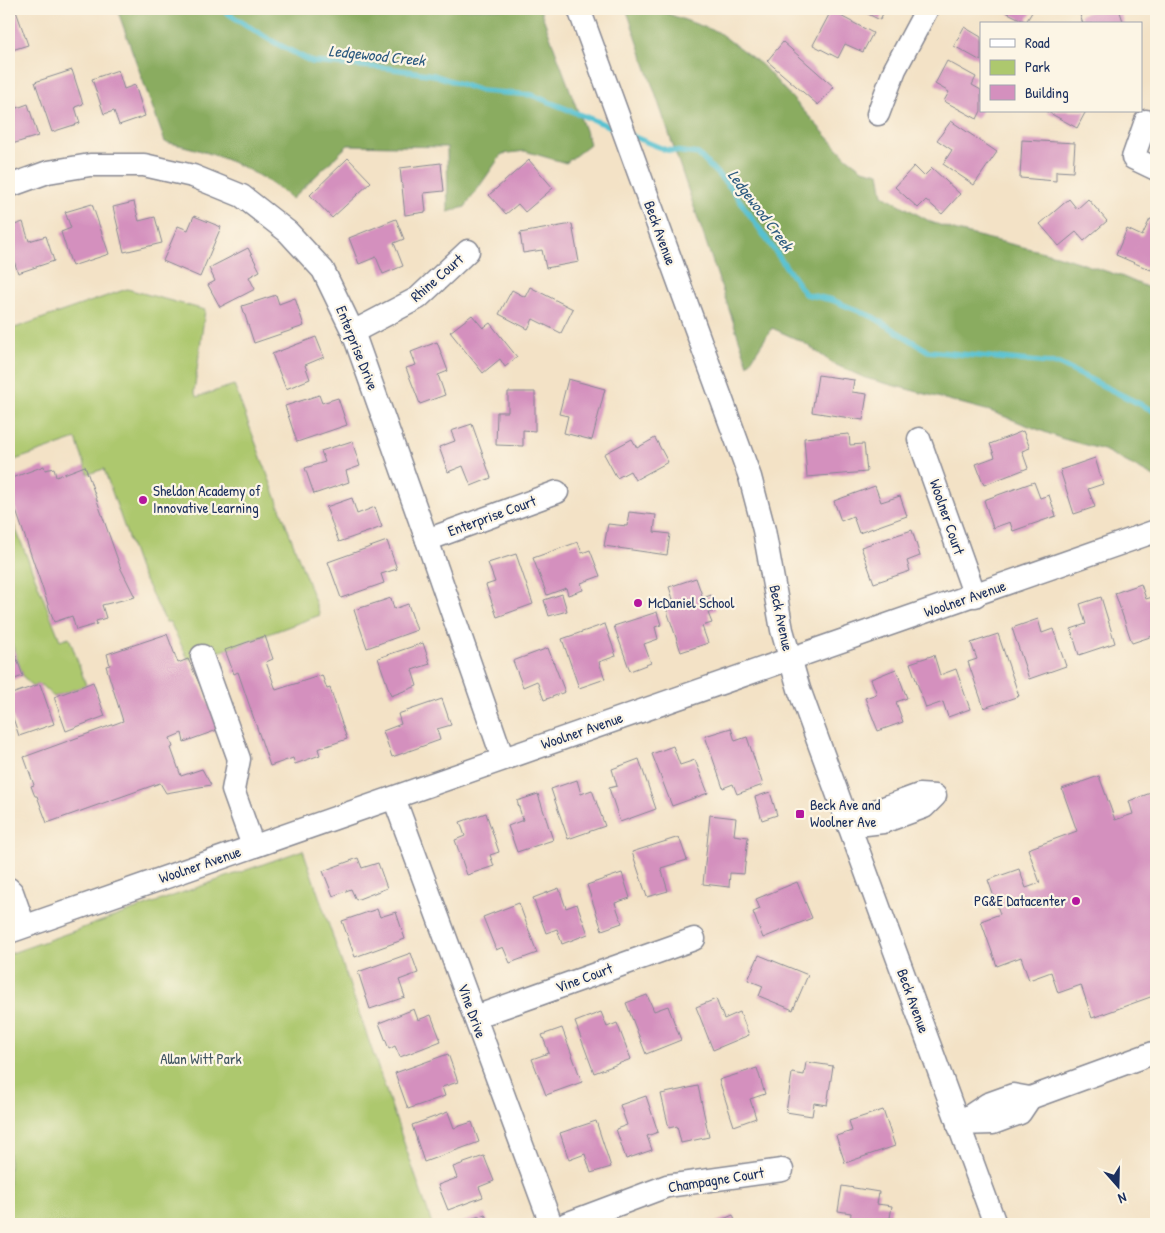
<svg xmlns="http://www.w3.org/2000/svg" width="1165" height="1233" font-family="'Patrick Hand',sans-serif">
  <rect width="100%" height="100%" fill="#fcf5e5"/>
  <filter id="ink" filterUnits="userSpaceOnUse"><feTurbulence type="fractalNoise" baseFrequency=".02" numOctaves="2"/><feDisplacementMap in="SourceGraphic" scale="10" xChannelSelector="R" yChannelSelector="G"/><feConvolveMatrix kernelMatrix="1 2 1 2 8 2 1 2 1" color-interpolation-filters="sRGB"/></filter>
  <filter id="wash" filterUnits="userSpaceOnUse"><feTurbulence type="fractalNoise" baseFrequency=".0096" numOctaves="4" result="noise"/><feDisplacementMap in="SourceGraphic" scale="20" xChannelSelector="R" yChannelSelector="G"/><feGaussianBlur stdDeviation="1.12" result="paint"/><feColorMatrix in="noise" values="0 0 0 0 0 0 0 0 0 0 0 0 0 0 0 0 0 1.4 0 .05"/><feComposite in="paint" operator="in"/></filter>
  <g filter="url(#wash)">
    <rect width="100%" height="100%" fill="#f3e2c6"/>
    <g fill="#adc86e" stroke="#647c66">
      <polygon points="127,289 205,310 194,392 197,397 234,385 320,615 225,650 188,659 170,622 166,622 139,569 104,469 88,474 76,439 9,462 9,330"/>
      <polygon points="9,512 60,640 69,637 86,685 54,697 40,684 32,687 23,676 9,635"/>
      <polygon points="303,850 432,1224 9,1224 9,954"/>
    </g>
    <g fill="#8aac61" stroke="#526e60">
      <path d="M 117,9 L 540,9 L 590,144 L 566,163 L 525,151 L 502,154 L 465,207 L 448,212 L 447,147 L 348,145 L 292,199 C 255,168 212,151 165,142 Z"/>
      <polygon points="627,11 663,12 718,32 762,65 846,157 862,169 879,173 883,195 931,222 957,231 1056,255 1121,276 1156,291 1156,478 1104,450 1060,438 990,411 865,378 834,364 803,342 772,328 748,365"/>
    </g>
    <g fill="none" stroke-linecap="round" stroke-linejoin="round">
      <g stroke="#56c1d1" stroke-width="5.5">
        <polyline points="221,9 270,40 312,62 387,68 434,75 481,91 532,95 616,129"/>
        <polyline points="632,136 666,150 698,154 731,188 805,294 832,300 873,317 928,351 1059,364 1156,412"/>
      </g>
    </g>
    <g id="blocks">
      <g fill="#d490be">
        <polygon points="858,9 885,9 880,20"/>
        <polygon points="1000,9 1034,9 1026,22"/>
        <polygon points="1098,9 1119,9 1124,24 1083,24 1080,15"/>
        <polygon points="16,11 28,45 9,51 9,13"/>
        <polygon points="831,11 873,33 863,52 845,44 838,58 813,45"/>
        <polygon points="964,27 981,37 981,61 954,46"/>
        <polygon points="783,42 834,87 818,105 767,61"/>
        <polygon points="947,61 976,77 972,85 981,90 981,111 977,119 944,101 949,92 935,84"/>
        <polygon points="72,70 83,104 75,107 80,123 52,132 35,82"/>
        <polygon points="118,70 124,89 135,85 145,116 119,125 114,111 104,114 92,79"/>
        <polygon points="9,89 11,89 17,108 28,104 38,136 12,144 9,134"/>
        <polygon points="1046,111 1086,111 1077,128"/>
        <polygon points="951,121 997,152 974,185 943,164 952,150 937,140"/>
        <polygon points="1022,140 1075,143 1073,172 1056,171 1056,181 1020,178"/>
        <polygon points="348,158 371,182 332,218 310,195"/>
        <polygon points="529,160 553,188 525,212 518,204 506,214 489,195"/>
        <polygon points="441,163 444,191 424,193 426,212 405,215 400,168"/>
        <polygon points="914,166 924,176 932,168 960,194 942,214 926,200 918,208 895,187"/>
        <polygon points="1069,199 1077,209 1088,199 1107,221 1084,241 1076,232 1059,246 1040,224"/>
        <polygon points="134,202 139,221 155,217 162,243 124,252 113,207"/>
        <polygon points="92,204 109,254 72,266 61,232 71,228 65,212"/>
        <polygon points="194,216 221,227 200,277 163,261 178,226 188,230"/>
        <polygon points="396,219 404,239 394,243 403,266 383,274 376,257 359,264 349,238"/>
        <polygon points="1150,219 1156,221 1156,257 1151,270 1116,255 1127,229 1142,236"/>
        <polygon points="23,222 29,241 46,236 54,261 18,273 9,246 9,227"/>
        <polygon points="572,224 579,262 546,268 542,250 523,253 520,233"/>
        <polygon points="248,248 260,271 249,277 255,289 220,307 208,285 215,281 209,268"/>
        <polygon points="530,287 573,309 561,333 533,319 528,329 499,314 512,290 525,297"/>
        <polygon points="276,295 279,304 295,298 304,326 254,343 242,306"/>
        <polygon points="472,315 483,328 490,323 517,357 505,367 500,359 483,373 450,332"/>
        <polygon points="316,337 324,357 305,365 310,379 286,389 272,354"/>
        <polygon points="437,342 448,371 438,375 445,395 420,404 406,368 416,365 411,352"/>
        <polygon points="818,375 854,380 852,392 867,394 863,420 812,412"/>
        <polygon points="568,379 605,389 592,440 564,433 568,416 559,414"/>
        <polygon points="508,392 535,392 535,431 523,430 523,446 496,445 497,412 508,412"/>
        <polygon points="319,395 322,403 338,398 347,425 297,442 285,406"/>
        <polygon points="472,424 491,478 471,486 463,466 448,472 439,447 455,441 451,431"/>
        <polygon points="1023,431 1030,448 1022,451 1028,468 984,485 976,464 995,457 990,444"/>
        <polygon points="849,434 850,445 864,444 867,472 807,477 804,438"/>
        <polygon points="655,438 668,462 635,480 630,471 617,478 604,454 632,439 637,448"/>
        <polygon points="352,441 360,466 346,471 349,482 314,494 305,468 325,462 321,451"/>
        <polygon points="1095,458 1103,484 1088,489 1095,507 1074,514 1060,470"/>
        <polygon points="44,466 45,470 54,468 56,477 85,466 121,569 135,597 102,605 106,618 96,621 97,624 76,630 72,616 54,622 9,490 9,479"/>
        <polygon points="1034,482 1040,498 1049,495 1056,516 1013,531 1010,522 993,528 984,500"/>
        <polygon points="875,486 881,502 900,496 907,516 859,533 853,516 841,521 834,501"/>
        <polygon points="352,498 357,514 375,507 382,527 339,542 326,507"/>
        <polygon points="629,512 656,515 654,532 670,534 667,555 604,546 608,524 627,526"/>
        <polygon points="912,530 920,556 907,561 910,571 874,583 861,547"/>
        <polygon points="387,541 397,569 381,574 384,583 341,598 328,562"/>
        <polygon points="578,542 582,553 590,550 600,576 581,583 583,590 568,595 566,588 547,595 533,558"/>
        <polygon points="516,554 533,604 497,617 486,585 495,582 488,563"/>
        <polygon points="696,578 703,598 711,595 716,610 708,613 712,623 702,626 708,643 681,652 664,602 673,599 669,587"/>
        <polygon points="1141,584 1146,599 1156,596 1156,635 1132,643 1115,593"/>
        <polygon points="562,594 567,611 549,616 544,600"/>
        <polygon points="1101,597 1115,643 1079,655 1071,629 1086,624 1080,604"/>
        <polygon points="391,598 394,609 408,604 417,630 367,648 354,610"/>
        <polygon points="657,612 661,625 655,627 658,639 644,644 651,663 630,671 614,626"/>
        <polygon points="1038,619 1042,633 1053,629 1066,666 1029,679 1012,628"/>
        <polygon points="605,624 616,656 599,662 605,679 579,688 562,639"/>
        <polygon points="167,634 178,663 188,659 220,729 184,742 182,733 170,738 173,747 171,748 181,776 202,769 211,785 166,793 160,783 47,823 37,796 35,796 34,794 31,786 34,785 24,757 123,721 106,666 110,665 107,654"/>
        <polygon points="998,634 1019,696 984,708 968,662 977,659 971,643"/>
        <polygon points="9,636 23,676 9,681"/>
        <polygon points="265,636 273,659 266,662 276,690 322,675 327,689 330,688 347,739 318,749 320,755 295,764 293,758 270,766 238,672 234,674 225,650"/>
        <polygon points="423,643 430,664 412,670 417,686 391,696 378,658"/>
        <polygon points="548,648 565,692 544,700 537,681 523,687 513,661"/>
        <polygon points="934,655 940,675 956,669 970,709 948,717 943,702 926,708 910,663"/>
        <polygon points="896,669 907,698 896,702 903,722 878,731 865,698 877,694 871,679"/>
        <polygon points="93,682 105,716 66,731 54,697"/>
        <polygon points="40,684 54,724 19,736 9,706 9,695"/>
        <polygon points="442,699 451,725 437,729 440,740 392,757 383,731 401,724 398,714"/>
        <polygon points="731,728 735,741 747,737 763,785 737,794 733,784 723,788 705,736"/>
        <polygon points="673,746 680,765 695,760 708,793 672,806 652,754"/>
        <polygon points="639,759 656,809 620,822 609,788 617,786 612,769"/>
        <polygon points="1099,776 1115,820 1133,814 1129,801 1156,791 1156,995 1092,1018 1081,985 1058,993 1051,972 1029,980 1021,957 997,966 981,921 1000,914 988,880 1019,869 1026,888 1040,883 1028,849 1077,831 1062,789"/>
        <polygon points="577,780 581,794 592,790 605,826 568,839 551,789"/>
        <polygon points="770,792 777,815 762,820 755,797"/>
        <polygon points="538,794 553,840 517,852 508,826 523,820 517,801"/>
        <polygon points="486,813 499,852 490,855 494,866 467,875 455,840 465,836 460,822"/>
        <polygon points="710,815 736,818 734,835 748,837 744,874 730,873 729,887 703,884"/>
        <polygon points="679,837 687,860 661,868 668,891 647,897 632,852"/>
        <polygon points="358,858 362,868 378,863 387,888 356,900 351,889 333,896 323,871"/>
        <polygon points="622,873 630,898 615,903 622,923 602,930 587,885"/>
        <polygon points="797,882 812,918 763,938 753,912 760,909 756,899"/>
        <polygon points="559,888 566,908 577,904 588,934 562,944 557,929 546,933 533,898"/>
        <polygon points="519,903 537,953 510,963 503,947 496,950 483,917"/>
        <polygon points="377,909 380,917 396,912 405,939 355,957 342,921"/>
        <polygon points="411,953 418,973 399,980 405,997 370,1009 358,972"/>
        <polygon points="759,955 808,975 793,1010 759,996 763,986 748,980"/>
        <polygon points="647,995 654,1011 668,1006 681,1040 646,1054 626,1003"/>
        <polygon points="716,999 724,1019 740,1012 749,1035 713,1050 696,1007"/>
        <polygon points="414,1009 418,1020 431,1015 441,1041 400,1057 395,1046 389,1049 379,1023"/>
        <polygon points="601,1012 607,1027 617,1023 631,1059 594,1073 575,1022"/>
        <polygon points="562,1028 582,1082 546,1095 532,1059 549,1053 542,1035"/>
        <polygon points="448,1054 458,1082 442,1087 445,1096 408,1109 395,1073"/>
        <polygon points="806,1062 833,1066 827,1105 814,1103 812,1116 786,1112 792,1073 804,1075"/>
        <polygon points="757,1068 765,1094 750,1099 756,1118 734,1126 719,1080"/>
        <polygon points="698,1086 709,1137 681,1143 677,1126 669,1128 661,1094"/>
        <polygon points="646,1096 658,1132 647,1136 652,1150 626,1159 616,1129 627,1125 620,1105"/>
        <polygon points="883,1110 895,1146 845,1163 836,1136 852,1131 849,1121"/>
        <polygon points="448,1112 454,1128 472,1122 479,1142 424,1162 412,1125"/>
        <polygon points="596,1121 611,1167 591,1173 585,1154 569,1160 560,1133"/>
        <polygon points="484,1156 494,1181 479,1187 483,1197 448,1210 438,1185 457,1178 453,1167"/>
        <polygon points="842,1186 879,1192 877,1204 892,1206 889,1224 850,1224 851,1213 838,1211"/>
        <polygon points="485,1214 489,1224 457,1224"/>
        <polygon points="733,1215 736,1224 712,1224"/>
      </g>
    </g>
  </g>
  <g filter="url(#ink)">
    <use href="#blocks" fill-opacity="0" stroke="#878892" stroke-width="1"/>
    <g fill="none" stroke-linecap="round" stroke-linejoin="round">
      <g stroke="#878892" stroke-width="25">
        <g id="minor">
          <polyline points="579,9 750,477 764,530 782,630 799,689 995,1224"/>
          <polyline points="878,114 895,69 927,9"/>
          <polyline points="1146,121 1133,158 1156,169"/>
          <polyline points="9,186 48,172 90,165 144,165 193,176 242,196 288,232 323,270 353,332 427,540 503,759"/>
          <polyline points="353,332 418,298 468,251"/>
          <polyline points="919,439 975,596"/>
          <polyline points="427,540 557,492"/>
          <polyline points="202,656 239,759 233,790 253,846"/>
          <polygon points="919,795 935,796 924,807 883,822 849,826 878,810"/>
          <polyline points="394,798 551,1224"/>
          <polyline points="9,889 12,892 24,926"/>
          <polyline points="9,932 1156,531"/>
          <polyline points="475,1017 694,939"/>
          <polyline points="958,1124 988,1104 1013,1095 1030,1098 1156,1052"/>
          <polyline points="958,1124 993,1123 1020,1113 1030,1098"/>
          <polyline points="566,1224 667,1186 782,1170"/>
        </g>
      </g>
      <use href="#minor" stroke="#fff" stroke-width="22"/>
    </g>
  </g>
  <g fill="#b5179e" stroke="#fcf5e5" stroke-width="2">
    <circle cx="143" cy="500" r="5"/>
    <circle cx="638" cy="603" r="5"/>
    <rect x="795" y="809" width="10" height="10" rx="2.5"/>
    <circle cx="1076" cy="901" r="5"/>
  </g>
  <g text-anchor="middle" stroke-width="4.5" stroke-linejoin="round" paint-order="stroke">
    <g font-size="15" fill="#1b2f5e" stroke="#fcf5e5">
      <text transform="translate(660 233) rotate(70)" y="5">Beck Avenue</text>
      <text transform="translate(437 278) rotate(-41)" y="5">Rhine Court</text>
      <text transform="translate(357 348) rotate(68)" y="5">Enterprise Drive</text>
      <text transform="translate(492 516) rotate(-20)" y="5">Enterprise Court</text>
      <text transform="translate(947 517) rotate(71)" y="5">Woolner Court</text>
      <text transform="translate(965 599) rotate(-19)" y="5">Woolner Avenue</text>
      <text transform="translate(781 618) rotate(78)" y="5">Beck Avenue</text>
      <text transform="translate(582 731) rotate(-19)" y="5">Woolner Avenue</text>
      <text transform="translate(200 865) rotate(-19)" y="5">Woolner Avenue</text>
      <text transform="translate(584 978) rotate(-20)" y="5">Vine Court</text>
      <text transform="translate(913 1001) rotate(70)" y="5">Beck Avenue</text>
      <text transform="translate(472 1011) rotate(70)" y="5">Vine Drive</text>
      <text transform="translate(716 1180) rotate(-9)" y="5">Champagne Court</text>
    </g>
    <g font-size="15" fill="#1b2f5e" stroke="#fcf5e5" text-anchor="start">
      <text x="153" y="496">Sheldon Academy of<tspan x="153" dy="17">Innovative Learning</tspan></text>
      <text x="648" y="608">McDaniel School</text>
      <text x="810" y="810">Beck Ave and<tspan x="810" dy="17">Woolner Ave</tspan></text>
      <text x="1066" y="906" text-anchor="end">PG&amp;E Datacenter</text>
    </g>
    <g font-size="15" fill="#405562" stroke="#fcf5e5">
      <text x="201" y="1064">Allan Witt Park</text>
    </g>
    <g font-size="16" font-style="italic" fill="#2d5b80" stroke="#fcf5e5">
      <text transform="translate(377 55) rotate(6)" y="6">Ledgewood Creek</text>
      <text transform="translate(761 210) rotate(53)" y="6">Ledgewood Creek</text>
    </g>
  </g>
  <rect width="1165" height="1233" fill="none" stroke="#fcf5e5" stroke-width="30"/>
  <rect x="980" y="22" width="162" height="90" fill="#fcf5e5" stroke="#a2a6af"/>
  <rect x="990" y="39" width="25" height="8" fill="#ffffff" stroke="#a2a6af"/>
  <text x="1025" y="48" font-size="15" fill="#1b2f5e">Road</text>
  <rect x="990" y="60" width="25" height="15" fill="#adc86e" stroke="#a2a6af"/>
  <text x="1025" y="72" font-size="15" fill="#1b2f5e">Park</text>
  <rect x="990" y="85" width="25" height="15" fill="#d490be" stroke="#a2a6af"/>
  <text x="1025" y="98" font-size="15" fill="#1b2f5e">Building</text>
  <g transform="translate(1118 1186) rotate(160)" stroke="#fcf5e5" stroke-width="4" paint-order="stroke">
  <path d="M0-4L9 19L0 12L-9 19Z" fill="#1b2f5e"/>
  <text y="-8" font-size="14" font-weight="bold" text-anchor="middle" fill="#1b2f5e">N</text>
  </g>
</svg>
